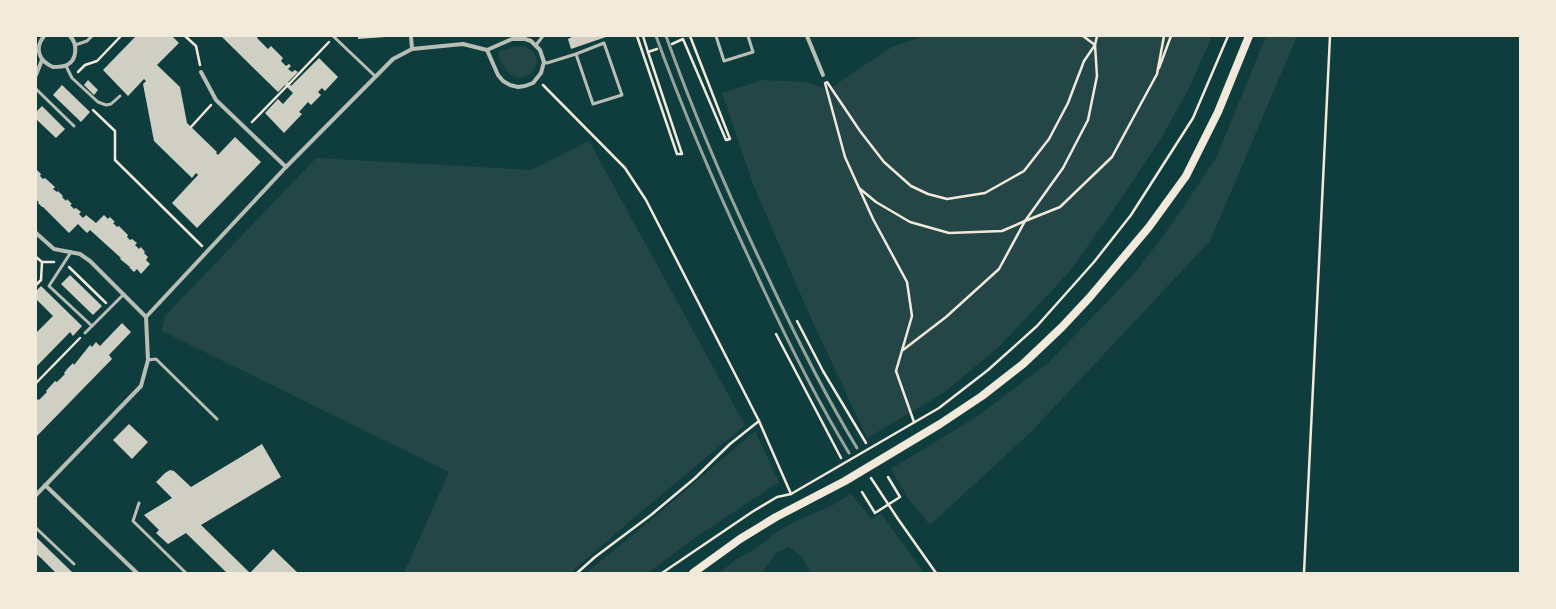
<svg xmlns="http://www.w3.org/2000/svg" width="1556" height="609" font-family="'DejaVu Sans',sans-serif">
  <rect width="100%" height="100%" fill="#0f3d3e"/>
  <g fill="#244646">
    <polygon points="925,36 1212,36 1190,86 1162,137 1121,199 1070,271 1000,346 942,394 867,438 810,316 753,184 722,93 763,80 805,82 829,90 848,76 892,47"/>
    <polygon points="1266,36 1297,36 1210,241 1030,433 930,525 907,497 891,469 978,416 1048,363 1135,273 1172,224 1217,156"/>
    <path d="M 525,46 C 527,48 531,50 533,52 C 545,66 524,86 510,74 C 505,70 502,62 498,56 L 499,52 L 511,47 Z"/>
    <polygon points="589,141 745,425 635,517 570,573 404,573 449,472 162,331 165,316 316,158 531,170"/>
    <polygon points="755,431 779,482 702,533 647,573 586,573 645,525"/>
    <polygon points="851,494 872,519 881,513 924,573 811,573 802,557 789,547 776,553 762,573 719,573 738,558 757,548 774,534 794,522 833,505"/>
  </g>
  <g fill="#cfcfc3">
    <polygon points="136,36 172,36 179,43 157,65 180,87 187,123 217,152 216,153 218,155 235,137 261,162 197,228 172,203 198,175 196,173 192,178 154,141 143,84 146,81 144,79 128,96 103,70"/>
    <polygon points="221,36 258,36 257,38 268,49 271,46 283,58 281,61 286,66 289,64 291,66 288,69 292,72 295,70 298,72 288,82 291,86 319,58 338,77 325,91 322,88 318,92 321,95 311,105 308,102 299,112 302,114 284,133 265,113 278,99 283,104 293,93 285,85 278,92"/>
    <polygon points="358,36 386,36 386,37 358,39"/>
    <polygon points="571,36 609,36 571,49 568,39 572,37"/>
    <polygon points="88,80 98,90 94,95 84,85"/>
    <polygon points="62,85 90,112 81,122 53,95"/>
    <polygon points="42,106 65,129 56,138 36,119 36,112"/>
    <polygon points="36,169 41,174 40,176 43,179 45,178 55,187 53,189 57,192 58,191 63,196 62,197 66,201 67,199 72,204 70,205 74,209 76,208 81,212 79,214 83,218 86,215 96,223 104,215 108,219 110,217 115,222 113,223 117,227 119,226 128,235 127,237 130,240 132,239 137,243 135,245 139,249 141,247 145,252 144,253 148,257 146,260 150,264 141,274 137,269 134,272 129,267 130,267 120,259 121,258 90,230 87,233 78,224 69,233 43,207 42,207 38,203 39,202 36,200"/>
    <polygon points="70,275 102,306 93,315 61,284"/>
    <polygon points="41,286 82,326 73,336 70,332 36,367 36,333 53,316 36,299 36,291"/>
    <polygon points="122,323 131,332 109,355 112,359 36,437 36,401 38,399 39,400 47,392 46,391 55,381 57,382 65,374 64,373 68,368 73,363 74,365 90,345 92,347 96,342 100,346"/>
    <polygon points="129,424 148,442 132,459 113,440"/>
    <polygon points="262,444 281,477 201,525 250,573 273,549 298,573 227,573 186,533 168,544 156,533 159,530 144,515 172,498 156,482 165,473 170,470 174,471 191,487"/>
    <polygon points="36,537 72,572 71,573 56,573 41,558 36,554"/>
  </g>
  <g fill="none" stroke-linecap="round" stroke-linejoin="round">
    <g stroke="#f1e9da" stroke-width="2.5">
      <polyline points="185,36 196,46 200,65"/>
      <polyline points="637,36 677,154 682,154 648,52 657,49"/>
      <polyline points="643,36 648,52"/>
      <polyline points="672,44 683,39 726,140 730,139 690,36"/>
      <polyline points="1159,68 1171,36"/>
      <polyline points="78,72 85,65 97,61 121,36"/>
      <polyline points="827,82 860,131 884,162 911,186 928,194 947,199 985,193 1024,171 1049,139 1068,103 1084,61 1095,45 1097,36"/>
      <polyline points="825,83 845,157 873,219 907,282 912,316 896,371 914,422"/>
      <polyline points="289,84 329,42"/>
      <polyline points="543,85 625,168 646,200 759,421 791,494"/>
      <polyline points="93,110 115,131 115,160 202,246"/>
      <polyline points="252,122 287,86"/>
      <polyline points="191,127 211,105"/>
      <polyline points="859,188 876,202 910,222 949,233 1002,231 1025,221 1063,168 1088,120 1097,76 1095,45 1083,36"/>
      <polyline points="36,257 42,262 54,262"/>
      <polyline points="69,267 106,303"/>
      <polyline points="36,285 41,280 42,262"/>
      <polyline points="797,321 823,371 866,443"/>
      <polyline points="776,334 841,458"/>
      <polyline points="903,350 946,317 999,269 1025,221 1060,207 1112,157 1157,74 1164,36"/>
      <polyline points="36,383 80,338"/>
      <polyline points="871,478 898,519 936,573"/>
      <polyline points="862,492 875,513 900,497 888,477"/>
      <polyline points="577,573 595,557 651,515 695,478 730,444 759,421"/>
      <polyline points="662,573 752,512 777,497 791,494 939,408 988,370 1037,326 1094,262 1131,215 1193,118 1228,36"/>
      <polyline points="1304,573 1330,36"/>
    </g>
    <g stroke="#b8beb3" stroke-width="3">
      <polyline points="333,36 375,76"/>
      <polyline points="716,36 724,61 753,52 748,36"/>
      <polyline points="75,45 87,41 92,36"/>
      <polyline points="536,45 543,36"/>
      <polyline points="544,62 547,63 576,54 593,104 622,95 604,43 576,54"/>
      <polyline points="66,66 72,78 98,102 106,105 111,104 120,96"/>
      <polyline points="36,89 74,126"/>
      <polyline points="71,252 49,286 92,326"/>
      <polyline points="85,333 124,294"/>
      <polyline points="148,360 156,359 217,419"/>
      <polyline points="139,503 133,521 186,573"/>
      <polyline points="36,528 74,564"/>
    </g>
    <g stroke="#b8beb3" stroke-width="4">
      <path d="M 44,36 C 34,49 39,61 53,67 C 58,67 63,67 67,65 C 77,60 78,44 70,36"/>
      <polyline points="411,36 412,49"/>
      <polyline points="807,36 823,75"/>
      <polyline points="201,72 216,100 286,167"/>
      <polyline points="36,75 42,60"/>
      <polyline points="36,233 54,249 80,254 90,261 146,317"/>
      <polyline points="45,485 137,573"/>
      <polyline points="36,495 141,386 148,360 146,317 286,167 393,59 412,49 463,44 487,50 512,39 525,39 531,41 540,50 544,62 541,73 533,83 525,86 518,87 510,85 503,81 498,75 487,50"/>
    </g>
    <polyline stroke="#f1e9da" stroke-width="8" points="693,573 740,539 776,517 845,481 940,424 982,396 1023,364 1062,327 1090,297 1149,227 1186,176 1218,112 1249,36"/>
    <g stroke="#97a49c" stroke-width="3">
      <path d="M 656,36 C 685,116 719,195 756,273 C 784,334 814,395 849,453"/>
      <path d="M 666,36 C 695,117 729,196 766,273 C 794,333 823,392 857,448"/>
    </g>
  </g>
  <rect width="1556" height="609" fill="none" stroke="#f1e9da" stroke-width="74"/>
</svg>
